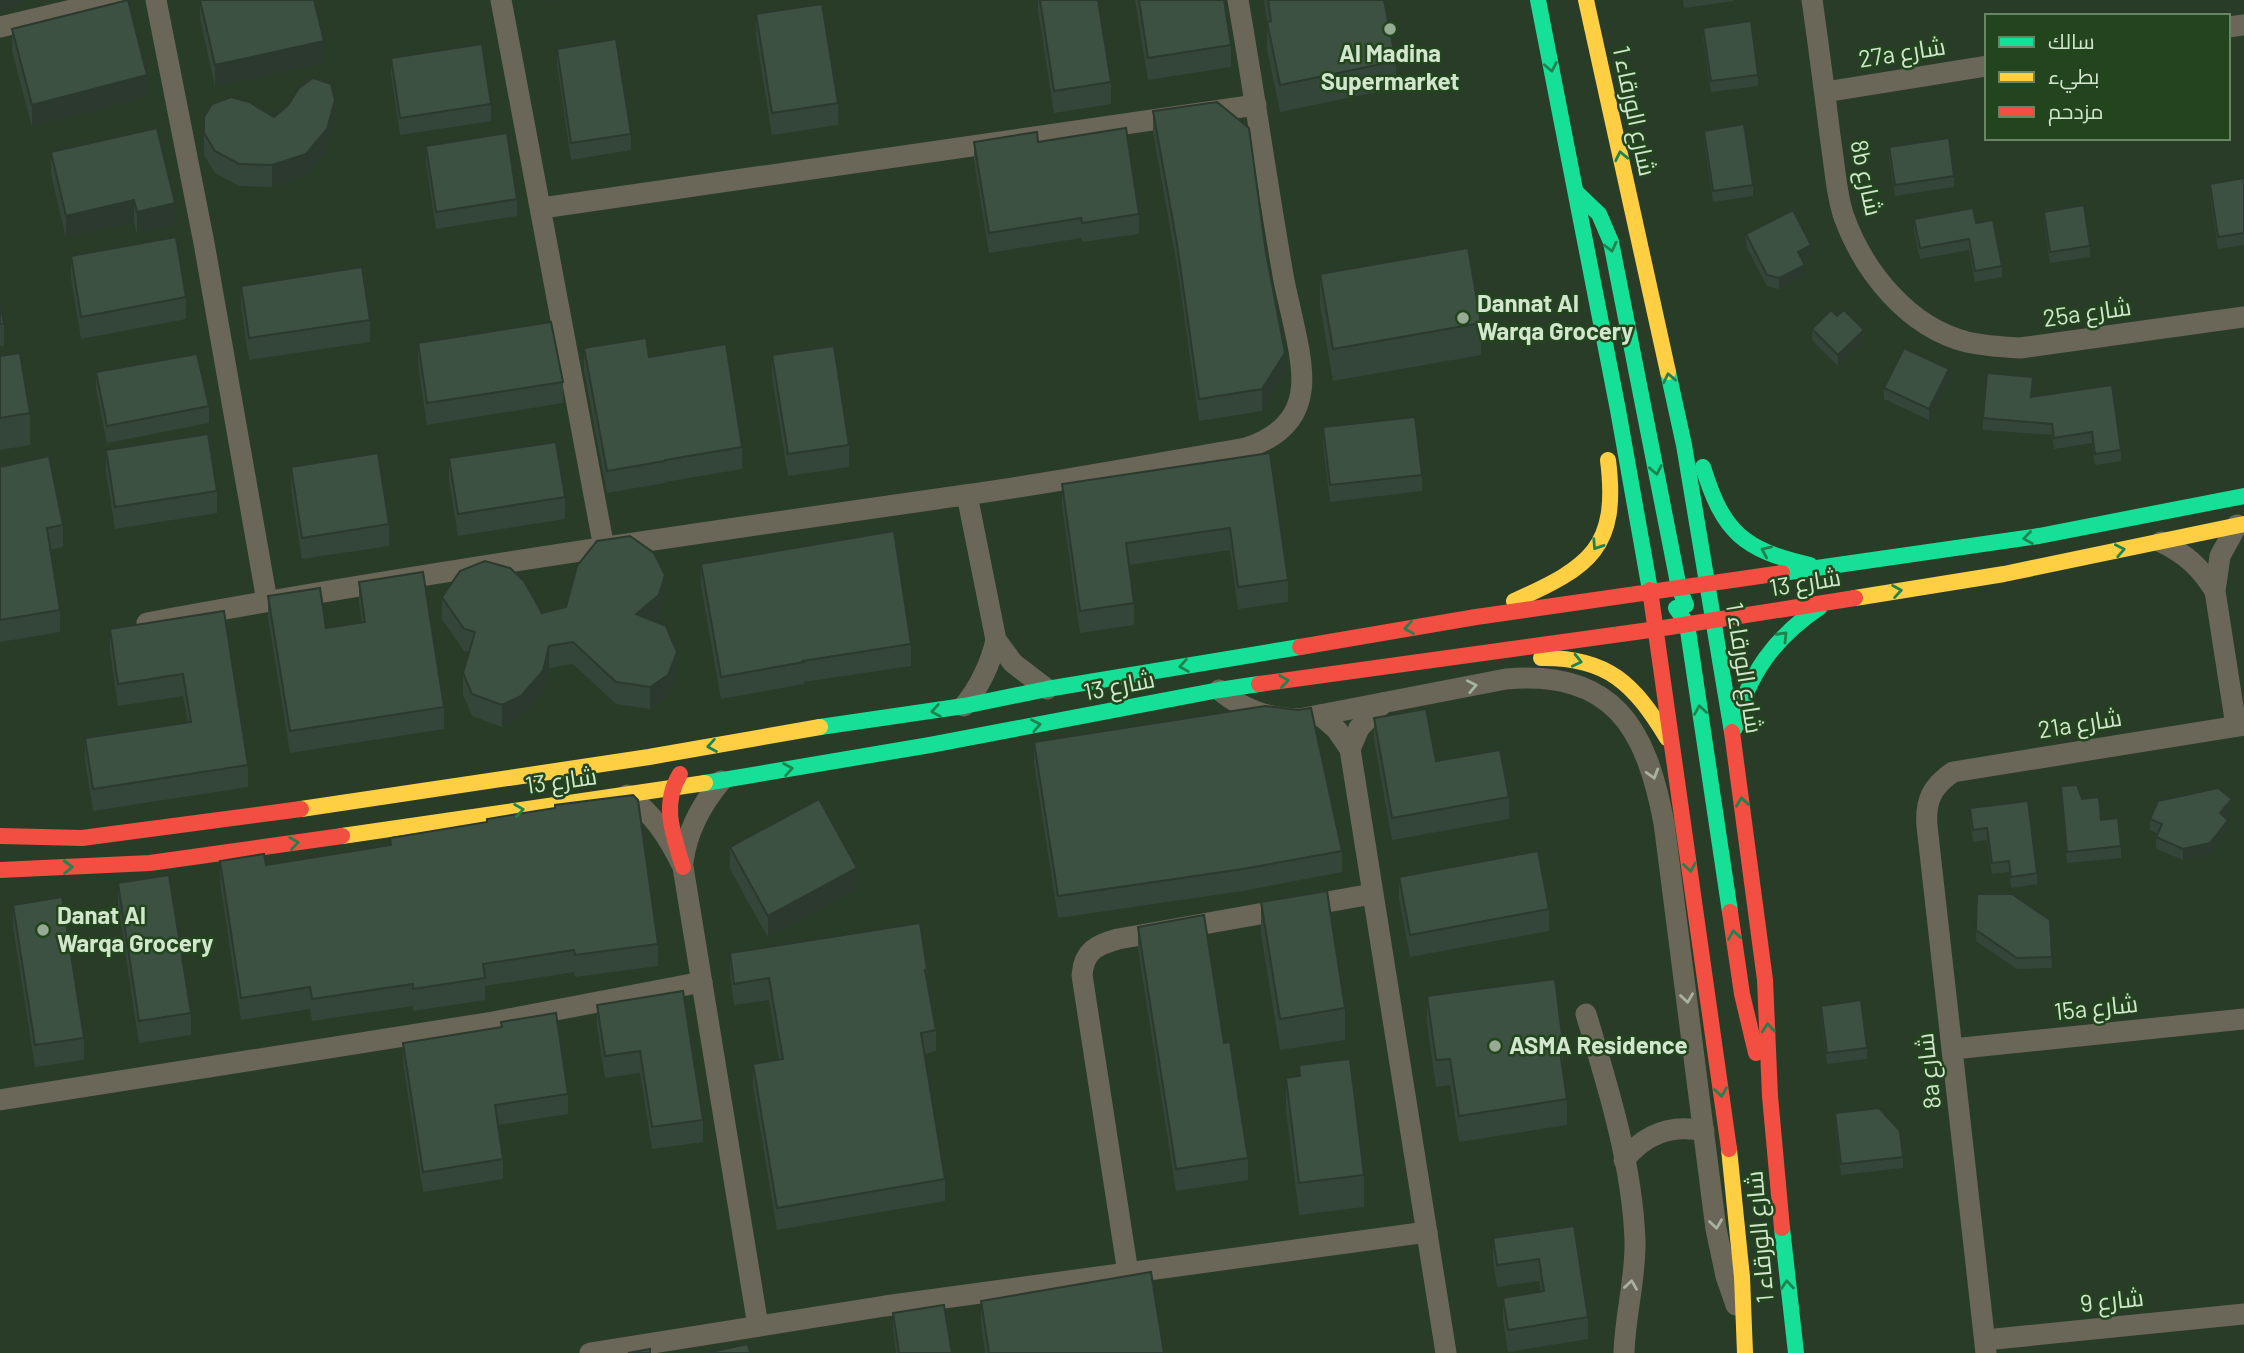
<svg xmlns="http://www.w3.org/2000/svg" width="2244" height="1353" font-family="Barlow,Cairo,sans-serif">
  <rect width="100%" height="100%" fill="#293c27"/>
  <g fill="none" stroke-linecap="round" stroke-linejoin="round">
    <g stroke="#6a6658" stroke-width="21">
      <polyline points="156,0 204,243 267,601"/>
      <polyline points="501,0 604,548"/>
      <path d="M 1812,0 C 1819,48 1825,96 1831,143 C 1835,167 1836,194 1844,217 C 1864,272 1908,327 1967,342 C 1985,346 2002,347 2020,348 L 2244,317"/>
      <polyline points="0,27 114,0"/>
      <polyline points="2228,27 2244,25"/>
      <polyline points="1825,92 1987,66"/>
      <polyline points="542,208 1256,105"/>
      <polyline points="967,495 996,640 1013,663 1047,689"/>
      <path d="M 2161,542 C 2186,554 2201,568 2215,591"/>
      <path d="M 147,623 C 418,573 692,534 965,495 C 1059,482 1152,464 1246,448 C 1274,439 1297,422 1301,391 C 1306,362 1288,305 1283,275 C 1267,183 1254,91 1238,0"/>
      <path d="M 1219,690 C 1244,710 1267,718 1299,719 L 1506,679 C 1614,670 1646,728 1664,823 L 1716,1229 L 1726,1276 L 1736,1305"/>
      <path d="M 964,706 C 980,686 990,666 996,640"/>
      <polyline points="1320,715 1337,730 1350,749 1446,1353"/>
      <polyline points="2236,726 2215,591 2220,556 2237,525"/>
      <polyline points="1350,749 1359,728 1383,703"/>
      <path d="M 627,795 C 654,814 669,838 683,867 L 758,1326"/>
      <path d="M 683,862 C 687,831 701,805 721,781"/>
      <path d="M 1586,1014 C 1608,1087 1632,1163 1635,1240 C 1636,1278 1625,1315 1624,1353"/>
      <polyline points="1953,1049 2244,1019"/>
      <polyline points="0,1100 493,1022 702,982"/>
      <path d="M 1624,1160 C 1645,1134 1671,1124 1704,1131"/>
      <path d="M 1128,1273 L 1082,975 C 1084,951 1096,945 1118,939 L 1372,894"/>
      <polyline points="1985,1340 2244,1314"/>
      <polyline points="590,1353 885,1306 1427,1232"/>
      <path d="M 1986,1353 L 1927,826 C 1925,801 1932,786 1953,772 L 2244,725"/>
    </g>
    <g stroke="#16e098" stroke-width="16">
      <polyline points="1538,0 1618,410 1650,590"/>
      <polyline points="1576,192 1599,214 1611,242 1679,588 1686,605"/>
      <polyline points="1668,372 1684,445 1732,732"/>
      <path d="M 1703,467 C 1723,532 1743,550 1810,565"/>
      <polyline points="1782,573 2039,536 2244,496"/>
      <polyline points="1676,608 1687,624 1730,912"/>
      <polyline points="820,727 964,706 1047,689 1300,647"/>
      <path d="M 1735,728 C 1747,675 1775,637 1820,607"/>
      <polyline points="705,783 930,745 1219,690 1259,684"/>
      <polyline points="1782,1228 1796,1353"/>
    </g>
    <g stroke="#ffcf43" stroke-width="16">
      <polyline points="1586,0 1668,372"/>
      <polyline points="1855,598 2004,574 2244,524"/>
      <path d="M 1514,601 C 1590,567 1619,548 1608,460"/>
      <path d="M 1541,658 C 1608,657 1634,684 1667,738"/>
      <polyline points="301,809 649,757 820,727"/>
      <polyline points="342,836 705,783"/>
      <polyline points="1729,1149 1742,1277 1745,1353"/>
    </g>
    <g stroke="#f24e42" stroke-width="16">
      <polyline points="1650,590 1729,1149"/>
      <polyline points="1300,647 1476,617 1782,573"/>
      <polyline points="1259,684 1657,629 1855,598"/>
      <polyline points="1732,732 1765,980 1770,1096 1782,1228"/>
      <path d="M 680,774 C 661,805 673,834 683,867"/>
      <polyline points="0,836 82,838 301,809"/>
      <polyline points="0,870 150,863 342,836"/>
      <polyline points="1730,912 1742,994 1756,1053"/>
    </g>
  </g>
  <g fill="#344639">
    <polygon points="200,0 314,0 324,63 215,87 200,19"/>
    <polygon points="1038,0 1098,0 1111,82 1111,104 1054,113 1038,11"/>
    <polygon points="1135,0 1224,0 1231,45 1231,67 1148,80"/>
    <polygon points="1264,0 1384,0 1396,61 1396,88 1280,112 1267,49 1267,22"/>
    <polygon points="1683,0 1734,0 1734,1 1684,8"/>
    <polygon points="756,14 838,103 838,125 772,135 756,36"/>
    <polygon points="1703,28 1758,75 1758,86 1711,92 1703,39"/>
    <polygon points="12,29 147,97 32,127 12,51"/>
    <polygon points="557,49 631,134 631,150 571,160 557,65"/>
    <polygon points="391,58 491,104 491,121 400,135 391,75"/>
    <polygon points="1153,111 1266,253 1285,375 1262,411 1199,421 1177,266 1153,133"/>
    <polygon points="204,117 274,117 335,122 327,151 306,176 272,187 239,186 215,173 204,155"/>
    <polygon points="1704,131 1753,185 1753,196 1713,202 1704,142"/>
    <polygon points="974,142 1038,142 1139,214 1139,234 1082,242 1081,238 989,253 974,161"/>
    <polygon points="426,146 517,199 517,216 436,229 426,163"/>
    <polygon points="1889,147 1954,176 1954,187 1895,196 1889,158"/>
    <polygon points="51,152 175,225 137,234 134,222 66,238 51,174"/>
    <polygon points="2244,178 2244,245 2218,249 2210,195 2210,184"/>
    <polygon points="2044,212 2090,246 2090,257 2050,263 2044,223"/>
    <polygon points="1914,219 1976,223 2002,266 2002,277 1975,282 1969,250 1920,259 1914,230"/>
    <polygon points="1746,234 1811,257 1803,261 1805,276 1779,289 1767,286 1746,246"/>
    <polygon points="71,256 186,297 186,319 81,339 71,278"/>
    <polygon points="1320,274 1481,323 1481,355 1333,381 1320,306"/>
    <polygon points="241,286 370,320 370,342 249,360 241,308"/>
    <polygon points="0,302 4,324 4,346 0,346"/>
    <polygon points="1837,316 1864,341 1838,366 1812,340 1812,329"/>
    <polygon points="418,343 563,382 563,403 427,425 418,365"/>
    <polygon points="584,348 649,357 742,447 742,469 665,482 665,483 607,493 584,370"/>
    <polygon points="772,355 849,445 849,467 788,476 772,377"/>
    <polygon points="0,356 30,413 30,445 0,450"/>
    <polygon points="96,372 209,406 209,423 107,443 96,389"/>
    <polygon points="1949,381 1929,420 1884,399 1884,388"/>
    <polygon points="2033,388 2032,397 2121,450 2121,461 2095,465 2092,443 2054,449 2052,435 1983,430 1983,418"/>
    <polygon points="1323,427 1422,475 1422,491 1330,502 1323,444"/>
    <polygon points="106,450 217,491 217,513 115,529 106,472"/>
    <polygon points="1270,453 1288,580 1288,602 1238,609 1230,550 1129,565 1134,603 1134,625 1080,633 1062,506 1062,484"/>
    <polygon points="449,458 565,497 565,519 458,536 449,480"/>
    <polygon points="0,467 63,525 63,547 50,550 60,610 60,632 0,642"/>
    <polygon points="291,467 389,524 389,546 302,559 291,489"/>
    <polygon points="701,564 911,644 911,666 804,682 804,684 721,699 701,586"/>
    <polygon points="359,582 444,707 444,729 290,753 268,618 268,596 326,628 362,622 359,604"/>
    <polygon points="442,597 542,613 665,597 659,617 654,621 677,674 668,697 650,709 616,704 573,664 549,668 543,692 521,718 502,727 472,716 463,695 463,673 469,652 464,651 442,619"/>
    <polygon points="224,611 248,765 248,787 93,811 85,760 85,738 188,722 183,696 118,706 110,651 110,629"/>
    <polygon points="1374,718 1436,761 1509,797 1509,819 1392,840 1374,740"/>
    <polygon points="1034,742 1342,851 1342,872 1243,891 1058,918 1034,764"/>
    <polygon points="2061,786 2082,799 2101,820 2121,846 2121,858 2067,863 2061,798"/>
    <polygon points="1970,808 2037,873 2037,884 2011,888 2009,872 1992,874 1987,840 1973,842 1970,819"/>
    <polygon points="2232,811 2226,818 2228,831 2210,854 2183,860 2156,849 2156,837 2158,834 2150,830 2150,819"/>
    <polygon points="390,838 658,944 658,966 575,977 574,972 485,986 485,1000 413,1011 413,1006 312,1021 310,1009 241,1020 220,883 220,861 266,865 390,845"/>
    <polygon points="730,847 857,890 768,938 730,869"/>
    <polygon points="1399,877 1549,909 1549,931 1410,957 1399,899"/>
    <polygon points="118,883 191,1013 191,1035 139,1043 118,905"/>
    <polygon points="1977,894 2050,920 2052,968 2017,969 1976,941"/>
    <polygon points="1261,902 1345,1008 1345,1040 1280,1050 1261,934"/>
    <polygon points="13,905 84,1038 84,1060 35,1067 13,927"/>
    <polygon points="1138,927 1224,1043 1248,1158 1248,1180 1176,1191 1138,949"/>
    <polygon points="730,953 927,969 927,980 936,1030 936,1051 924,1054 945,1179 945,1201 777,1230 753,1086 753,1064 779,1060 769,1000 734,1005 730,974"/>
    <polygon points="1427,996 1563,1043 1563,1070 1567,1099 1567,1125 1459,1142 1450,1085 1436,1087 1427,1023"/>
    <polygon points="597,1005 703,1120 703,1142 652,1149 640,1073 605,1078 597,1027"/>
    <polygon points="1821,1006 1867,1048 1867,1059 1827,1064 1821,1017"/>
    <polygon points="501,1022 568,1094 568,1114 498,1125 503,1159 503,1179 423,1192 403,1063 403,1043 501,1027"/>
    <polygon points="1299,1065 1364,1175 1364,1207 1299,1215 1286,1110 1286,1078 1299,1077"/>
    <polygon points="1835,1113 1903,1157 1903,1168 1841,1175 1835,1124"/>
    <polygon points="1574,1226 1588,1317 1588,1339 1508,1352 1503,1320 1503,1298 1541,1292 1539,1281 1497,1287 1493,1260 1493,1238"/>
    <polygon points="981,1301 1164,1353 985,1353 981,1323"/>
    <polygon points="893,1313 952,1353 896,1353 893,1329"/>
  </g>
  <g fill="#2b392e">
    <polygon points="0,0 24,0 24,4 0,10"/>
    <polygon points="545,0 559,0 545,3"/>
    <polygon points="324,41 324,63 215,87 215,65"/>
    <polygon points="147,75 147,97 32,127 32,105"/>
    <polygon points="335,100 335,122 327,151 306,176 272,187 272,165"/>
    <polygon points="134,200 134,222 66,238 66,216"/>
    <polygon points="175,203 175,225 137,234 137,212"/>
    <polygon points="1811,245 1811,257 1798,263 1798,252"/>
    <polygon points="1805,265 1805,276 1779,289 1779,278"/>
    <polygon points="1864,330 1864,341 1838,366 1838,355"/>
    <polygon points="1285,353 1285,375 1262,411 1262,389"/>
    <polygon points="1949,369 1949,381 1929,420 1929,409"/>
    <polygon points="665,575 665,597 659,617 636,636 636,614"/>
    <polygon points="549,646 549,668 543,692 521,718 502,727 502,705"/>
    <polygon points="677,652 677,674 668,697 650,709 650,687"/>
    <polygon points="2232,799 2232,811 2220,825 2220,813"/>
    <polygon points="2228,820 2228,831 2210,854 2183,860 2183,849"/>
    <polygon points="857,868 857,890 768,938 768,916"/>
  </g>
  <g fill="#3d5142" stroke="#2b392e" stroke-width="2">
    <polygon points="128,0 147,75 32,105 12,29"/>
    <polygon points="200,0 314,0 324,41 215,65"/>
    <polygon points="1040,0 1098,0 1111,82 1054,91"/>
    <polygon points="1139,0 1224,0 1231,45 1148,58"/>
    <polygon points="1268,0 1384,0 1396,61 1280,85 1267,22 1271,21"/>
    <polygon points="822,4 838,103 772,113 756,14"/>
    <polygon points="1751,21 1758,75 1711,81 1703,28"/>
    <polygon points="616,39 631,134 571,143 557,49"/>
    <polygon points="482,44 491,104 400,118 391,58"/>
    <polygon points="313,78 331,84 335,100 327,129 306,154 272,165 239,164 215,151 204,133 204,117 212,104 231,97 249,102 274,117 288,105 299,88"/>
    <polygon points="1217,102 1249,128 1266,253 1285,353 1262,389 1199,399 1177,244 1153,111"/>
    <polygon points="1744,124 1753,185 1713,191 1704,131"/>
    <polygon points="157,128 175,203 137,212 134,200 66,216 51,152"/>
    <polygon points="1126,128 1139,214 1082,223 1081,218 989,233 974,142 1037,132 1038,142"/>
    <polygon points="507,133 517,199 436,212 426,146"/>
    <polygon points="1949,138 1954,176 1895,185 1889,147"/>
    <polygon points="2244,178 2244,233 2218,237 2210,184"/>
    <polygon points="2084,205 2090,246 2050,252 2044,212"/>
    <polygon points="1973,208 1976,223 1993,220 2002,266 1975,271 1969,239 1920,248 1914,219"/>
    <polygon points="1793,210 1811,245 1798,252 1805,265 1779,278 1767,275 1746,234"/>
    <polygon points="176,237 186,297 81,317 71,256"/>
    <polygon points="1468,248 1481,323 1333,349 1320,274"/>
    <polygon points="362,267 370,320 249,338 241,286"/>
    <polygon points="0,302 4,324 0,324"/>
    <polygon points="1831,310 1837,316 1844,310 1864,330 1838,355 1812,329"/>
    <polygon points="551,322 563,382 427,403 418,343"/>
    <polygon points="646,338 649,357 726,344 742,447 665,460 665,461 607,471 584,348"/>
    <polygon points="834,346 849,445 788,454 772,355"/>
    <polygon points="1904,348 1949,369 1929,409 1884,388"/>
    <polygon points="20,353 30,413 0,418 0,356"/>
    <polygon points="197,354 209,406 107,426 96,372"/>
    <polygon points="1987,373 2033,377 2031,397 2112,385 2121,450 2095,454 2092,432 2054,438 2052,424 1983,418"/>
    <polygon points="1415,417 1422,475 1330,485 1323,427"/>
    <polygon points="208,434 217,491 115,507 106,450"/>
    <polygon points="556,442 565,497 458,514 449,458"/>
    <polygon points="378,453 389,524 302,538 291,467"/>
    <polygon points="1270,453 1288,580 1238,587 1230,528 1126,543 1134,603 1080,611 1062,484"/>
    <polygon points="49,456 63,525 47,528 60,610 0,620 0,467"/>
    <polygon points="894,531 911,644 803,661 804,662 721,677 701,564"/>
    <polygon points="630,536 654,553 665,575 659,595 636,614 666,626 677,652 668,675 650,687 616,682 573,642 549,646 543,671 521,696 502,705 472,694 463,673 475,632 464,629 442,597 460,571 485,561 510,568 524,581 542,613 566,607 577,566 597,541"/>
    <polygon points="423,572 444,707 290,731 268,596 320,588 326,628 365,622 359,582"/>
    <polygon points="224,611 248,765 93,789 85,738 191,722 183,674 118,684 110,629"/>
    <polygon points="1265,706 1298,710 1311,708 1342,851 1243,869 1058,896 1034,742"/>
    <polygon points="1426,709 1436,761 1500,750 1509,797 1392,818 1374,718"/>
    <polygon points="2077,785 2082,799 2099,797 2101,820 2118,818 2121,846 2067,852 2061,786"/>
    <polygon points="2218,788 2232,799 2220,813 2228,820 2210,843 2183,849 2156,837 2162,824 2150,819 2158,801"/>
    <polygon points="633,795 638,800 658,944 575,955 574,950 483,964 485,978 413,989 413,984 312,999 310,987 241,998 220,861 264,854 266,865 391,845 390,838 487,822 487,819 555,808 555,805"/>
    <polygon points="819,799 857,868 768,916 730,847"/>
    <polygon points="2028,801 2037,873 2011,877 2009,861 1992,863 1987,828 1973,830 1970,808"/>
    <polygon points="1538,851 1549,909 1410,935 1399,877"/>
    <polygon points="169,875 191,1013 139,1021 118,883"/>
    <polygon points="1327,891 1345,1008 1280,1019 1261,902"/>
    <polygon points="1977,894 2012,894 2050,920 2052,957 2017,958 1976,930"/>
    <polygon points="62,897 84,1038 35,1045 13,905"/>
    <polygon points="1204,915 1224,1043 1230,1042 1248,1158 1176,1169 1138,927"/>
    <polygon points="920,923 927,969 925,970 936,1030 921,1033 945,1179 777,1208 753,1064 783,1059 769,978 734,984 730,953"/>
    <polygon points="1555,979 1563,1043 1559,1044 1567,1099 1459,1116 1450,1059 1436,1060 1427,996"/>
    <polygon points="683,991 703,1120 652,1127 640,1051 605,1056 597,1005"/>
    <polygon points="1861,1000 1867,1048 1827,1053 1821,1006"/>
    <polygon points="556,1013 568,1094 495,1105 503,1159 423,1172 403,1043 502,1027 501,1022"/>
    <polygon points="1350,1059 1364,1175 1299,1183 1286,1078 1300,1076 1299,1065"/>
    <polygon points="1879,1108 1900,1131 1903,1157 1841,1164 1835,1113"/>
    <polygon points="1574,1226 1588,1317 1508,1330 1503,1298 1544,1291 1539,1259 1497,1265 1493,1238"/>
    <polygon points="1151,1272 1164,1353 989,1353 981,1301"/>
    <polygon points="944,1305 952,1353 899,1353 893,1313"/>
    <polygon points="748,1344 750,1353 706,1353"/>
    <polygon points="650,1349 650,1353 628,1353"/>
  </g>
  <defs><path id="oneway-chevron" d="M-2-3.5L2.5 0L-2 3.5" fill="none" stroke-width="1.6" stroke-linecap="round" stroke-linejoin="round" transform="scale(1.75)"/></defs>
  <g stroke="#1e834f">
    <use href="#oneway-chevron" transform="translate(1551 67) rotate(79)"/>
    <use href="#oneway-chevron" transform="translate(1621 156) rotate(-102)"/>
    <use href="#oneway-chevron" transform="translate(1611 247) rotate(76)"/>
    <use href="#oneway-chevron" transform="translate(1669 378) rotate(-102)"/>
    <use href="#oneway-chevron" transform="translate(1656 470) rotate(79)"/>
    <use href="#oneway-chevron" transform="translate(2028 538) rotate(172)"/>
    <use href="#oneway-chevron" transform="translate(1597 545) rotate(123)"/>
    <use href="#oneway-chevron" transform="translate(2120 550) rotate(-11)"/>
    <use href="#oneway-chevron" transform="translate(1766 551) rotate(-156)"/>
    <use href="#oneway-chevron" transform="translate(1897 591) rotate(-9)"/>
    <use href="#oneway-chevron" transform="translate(1409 628) rotate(170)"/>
    <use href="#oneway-chevron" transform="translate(1783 636) rotate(-46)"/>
    <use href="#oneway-chevron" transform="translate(1577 661) rotate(13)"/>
    <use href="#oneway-chevron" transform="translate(1184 666) rotate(170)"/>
    <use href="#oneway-chevron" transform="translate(1284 681) rotate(-8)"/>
    <use href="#oneway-chevron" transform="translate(1700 710) rotate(-99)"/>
    <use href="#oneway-chevron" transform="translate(936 711) rotate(170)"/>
    <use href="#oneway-chevron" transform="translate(1036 725) rotate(-11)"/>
    <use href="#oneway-chevron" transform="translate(712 746) rotate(170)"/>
    <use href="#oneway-chevron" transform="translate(788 769) rotate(-10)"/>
    <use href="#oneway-chevron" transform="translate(1742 802) rotate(-98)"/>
    <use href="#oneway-chevron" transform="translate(519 810) rotate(-8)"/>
    <use href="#oneway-chevron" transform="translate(294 843) rotate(-8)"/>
    <use href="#oneway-chevron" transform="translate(68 867) rotate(-2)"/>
    <use href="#oneway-chevron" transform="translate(1690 867) rotate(82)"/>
    <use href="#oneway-chevron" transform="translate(1734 935) rotate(-99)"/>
    <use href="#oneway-chevron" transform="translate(1768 1028) rotate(-94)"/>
    <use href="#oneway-chevron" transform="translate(1721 1092) rotate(82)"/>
    <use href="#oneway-chevron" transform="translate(1787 1285) rotate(-95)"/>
  </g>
  <g stroke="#a8b39f">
    <use href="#oneway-chevron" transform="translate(1472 686) rotate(-11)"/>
    <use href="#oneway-chevron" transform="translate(1653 774) rotate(73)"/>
    <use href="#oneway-chevron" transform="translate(1687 998) rotate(82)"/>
    <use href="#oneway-chevron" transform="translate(1716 1224) rotate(82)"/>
    <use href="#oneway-chevron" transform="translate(1631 1285) rotate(-82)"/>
  </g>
  <g fill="#97aa94" stroke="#23451e" stroke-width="2.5">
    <circle cx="1390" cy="29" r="7"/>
    <circle cx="1463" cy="318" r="7"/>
    <circle cx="43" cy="930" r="7"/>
    <circle cx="1495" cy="1046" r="7"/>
  </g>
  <g text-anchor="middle" stroke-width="5" stroke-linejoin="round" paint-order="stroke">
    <g font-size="24" fill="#d2e6ce" stroke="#23451e">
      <text transform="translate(1902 53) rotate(-9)" y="8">27a شارع</text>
      <text transform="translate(1634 111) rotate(78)" y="8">شارع الورقاء 1</text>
      <text transform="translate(1866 178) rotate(78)" y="8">8b شارع</text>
      <text transform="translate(2087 313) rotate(-8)" y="8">25a شارع</text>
      <text transform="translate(1805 583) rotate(-9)" y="8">شارع 13</text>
      <text transform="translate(1744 668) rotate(81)" y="8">شارع الورقاء 1</text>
      <text transform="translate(1119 686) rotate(-11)" y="8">شارع 13</text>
      <text transform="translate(2080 724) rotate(-9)" y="8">21a شارع</text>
      <text transform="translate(561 781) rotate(-8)" y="8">شارع 13</text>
      <text transform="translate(2096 1008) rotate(-6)" y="8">15a شارع</text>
      <text transform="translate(1929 1071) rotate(-96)" y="8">8a شارع</text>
      <text transform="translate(1760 1237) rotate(-95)" y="8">شارع الورقاء 1</text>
      <text transform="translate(2112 1301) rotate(-6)" y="8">شارع 9</text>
    </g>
    <g font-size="24" font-weight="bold" fill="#d2e6ce" stroke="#23451e" text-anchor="start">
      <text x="1390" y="62" text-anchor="middle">Al Madina<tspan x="1390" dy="28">Supermarket</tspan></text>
      <text x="1477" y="312">Dannat Al<tspan x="1477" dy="28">Warqa Grocery</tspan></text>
      <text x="57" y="924">Danat Al<tspan x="57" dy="28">Warqa Grocery</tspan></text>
      <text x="1509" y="1054">ASMA Residence</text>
    </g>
  </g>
  <rect x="1985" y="14" width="245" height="126" fill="#23451e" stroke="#698564" stroke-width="2"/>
  <rect x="1999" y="37" width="35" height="10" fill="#16e098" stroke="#698564" stroke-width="2"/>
  <text x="2048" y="49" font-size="21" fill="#d2e6ce">سالك</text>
  <rect x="1999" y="72" width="35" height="10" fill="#ffcf43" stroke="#698564" stroke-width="2"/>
  <text x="2048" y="84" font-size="21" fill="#d2e6ce">بطيء</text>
  <rect x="1999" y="107" width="35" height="10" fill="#f24e42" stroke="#698564" stroke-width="2"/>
  <text x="2048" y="119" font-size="21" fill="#d2e6ce">مزدحم</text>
</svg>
